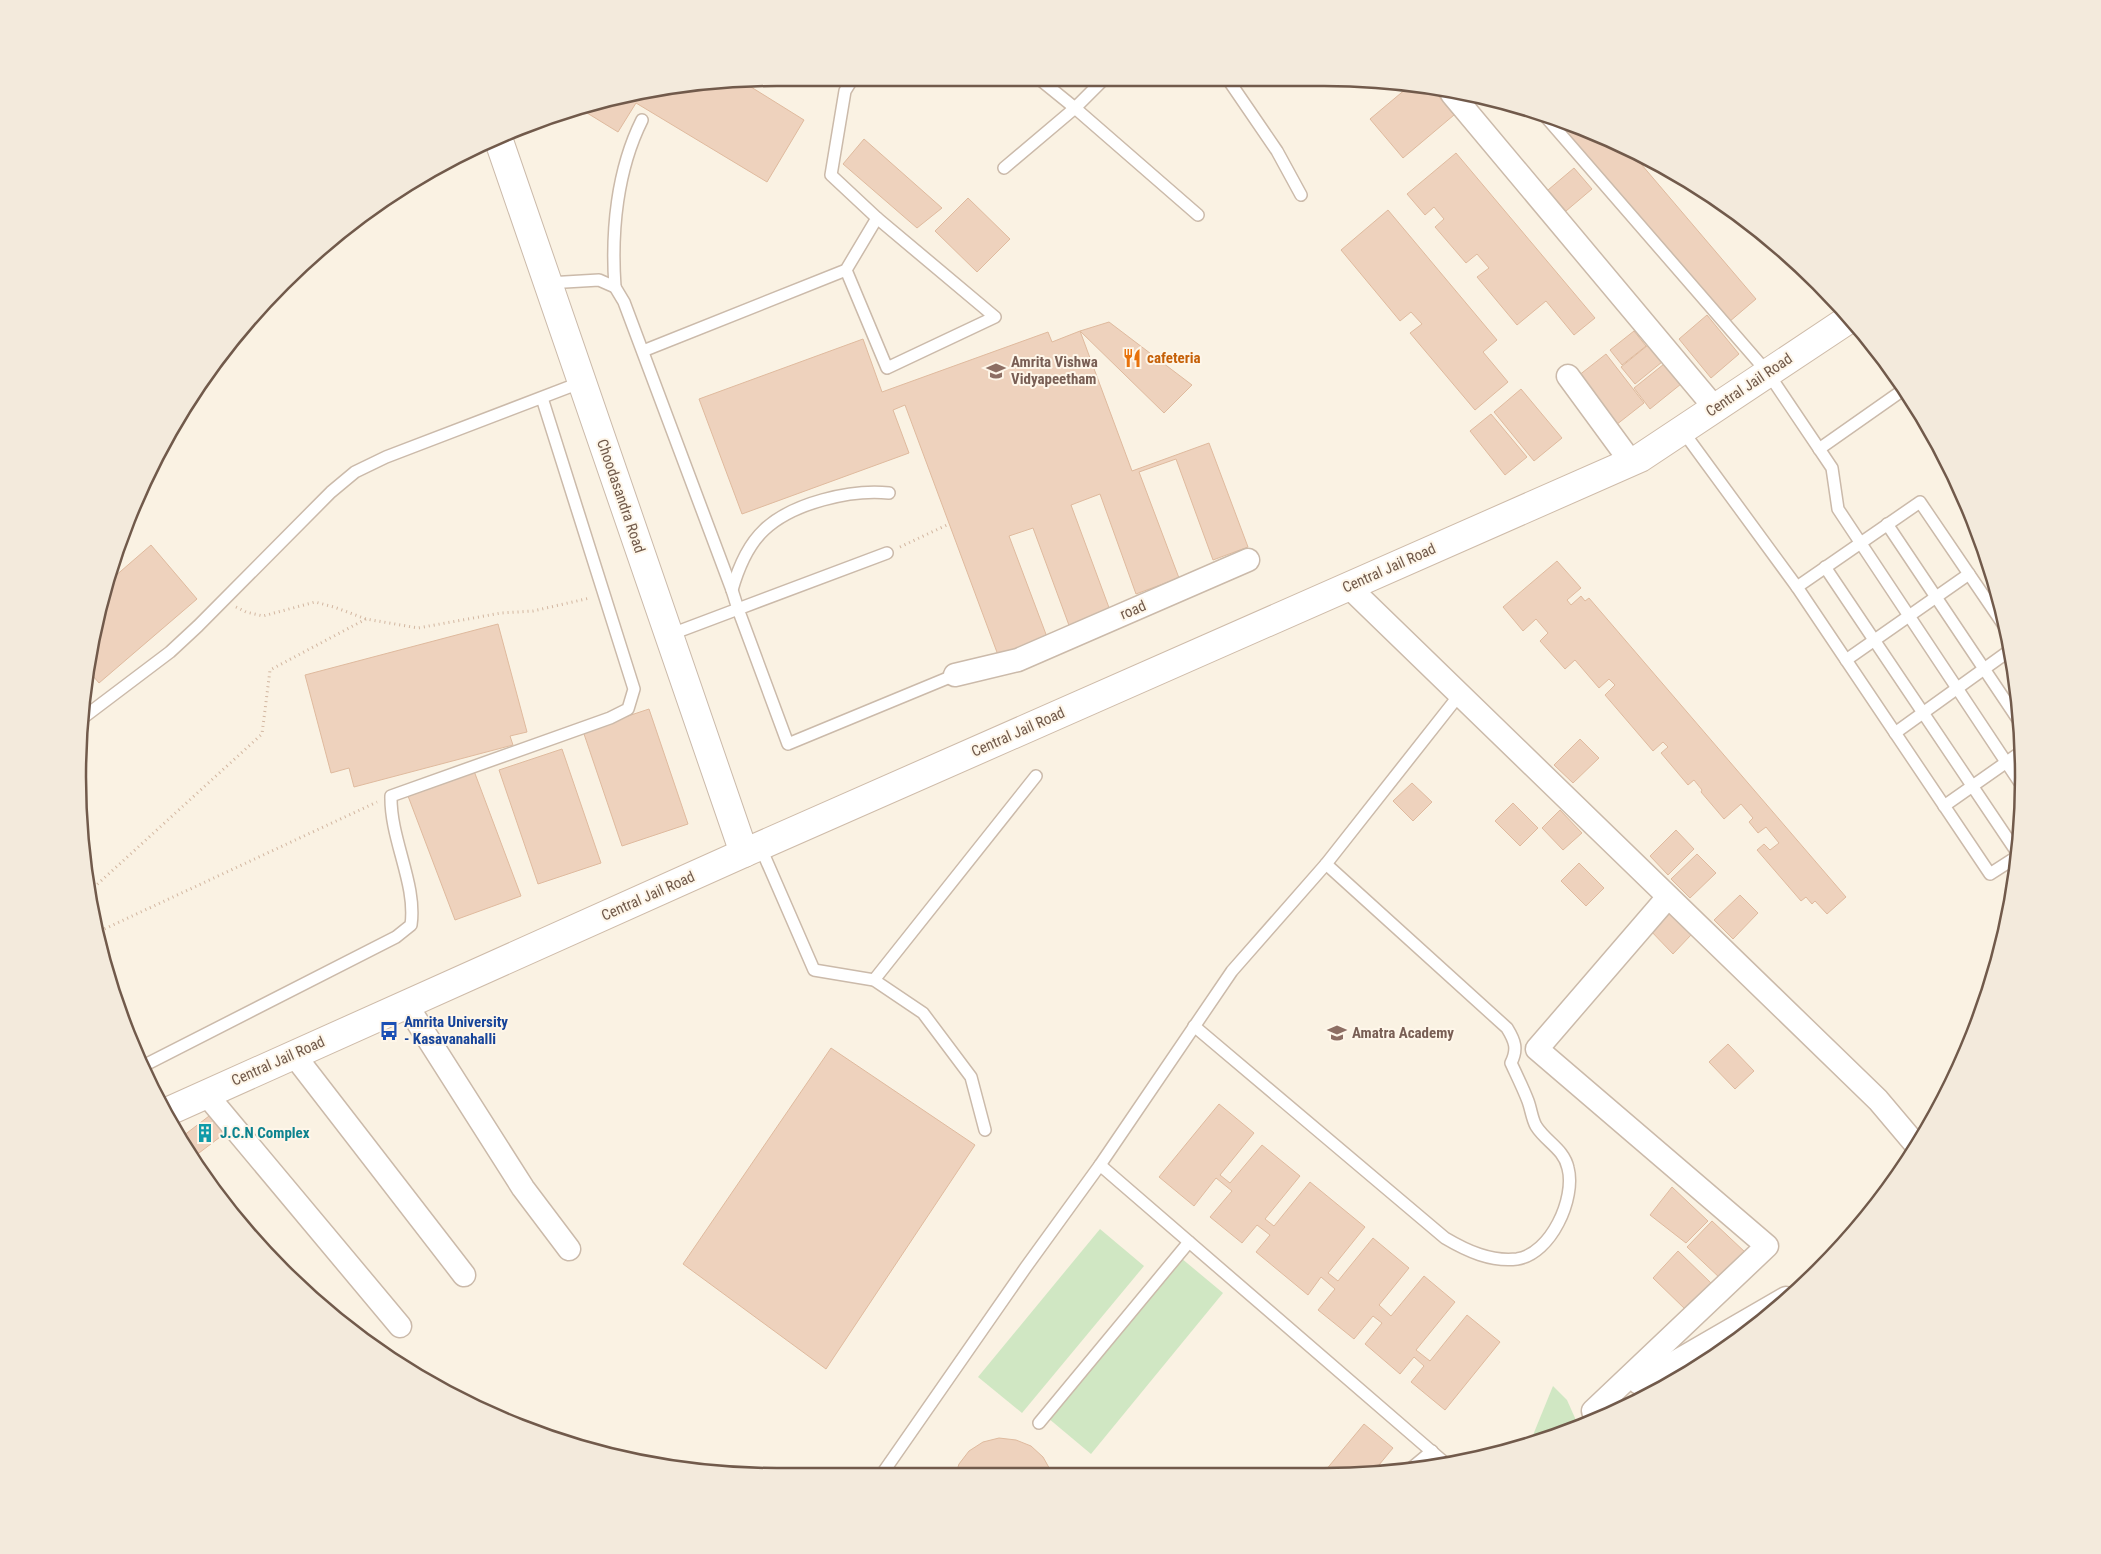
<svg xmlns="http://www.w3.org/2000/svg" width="2101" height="1554" font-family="'Roboto Condensed',sans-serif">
  <rect width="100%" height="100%" fill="#faf2e3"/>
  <g fill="#d0e7c3">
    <polygon points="1100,1229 1144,1266 1022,1413 978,1377"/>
    <polygon points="1181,1258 1223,1293 1091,1454 1048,1418"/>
    <polygon points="1553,1386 1567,1400 1579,1427 1531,1440"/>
  </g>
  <g fill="#eed2bd" stroke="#dfba9e">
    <polygon points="743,82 804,120 767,182 636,103 618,132 579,108 596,101"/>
    <polygon points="1407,88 1435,92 1454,115 1403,158 1370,119"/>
    <polygon points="1554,118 1592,131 1630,151 1756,299 1729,322"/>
    <polygon points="864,139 942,208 917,228 843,164"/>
    <polygon points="1456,153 1595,318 1574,335 1546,301 1517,325 1477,277 1489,268 1477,254 1466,263 1435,227 1444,219 1434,207 1425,215 1407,194"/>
    <polygon points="1574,168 1592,189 1566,211 1548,190"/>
    <polygon points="968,198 1010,239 977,272 935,231"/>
    <polygon points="1388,210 1497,340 1483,352 1508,382 1475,410 1410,333 1422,324 1411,312 1400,321 1341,250"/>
    <polygon points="1707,315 1739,354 1711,378 1679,339"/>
    <polygon points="1109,322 1192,385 1164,413 1080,331"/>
    <polygon points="1080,331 1132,471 1209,443 1248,547 1213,560 1176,459 1139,472 1179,578 1136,594 1100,494 1071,505 1111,613 1070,628 1033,528 1009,536 1047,637 998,655 905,405 893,410 909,453 742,514 699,399 863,339 882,392 1048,332 1052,342"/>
    <polygon points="1634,331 1646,346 1622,365 1610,350"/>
    <polygon points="1648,345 1662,362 1635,384 1621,367"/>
    <polygon points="1606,354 1644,403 1616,425 1578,376"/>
    <polygon points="1664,364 1681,384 1650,409 1634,388"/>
    <polygon points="1521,389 1562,438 1534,461 1494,412"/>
    <polygon points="1491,414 1527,457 1505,475 1470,431"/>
    <polygon points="151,545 197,599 99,683 87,669 106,584"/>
    <polygon points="1557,561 1581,588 1567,600 1571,605 1581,596 1585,601 1589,598 1846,897 1827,914 1815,901 1812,904 1806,897 1801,901 1757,850 1764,844 1770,850 1779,843 1766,827 1758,833 1749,822 1753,818 1741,804 1724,819 1701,792 1702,790 1694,780 1688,785 1661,753 1668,747 1663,742 1653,751 1605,695 1615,685 1609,679 1599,688 1575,660 1565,669 1540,641 1548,633 1536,619 1523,631 1503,607"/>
    <polygon points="498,624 527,732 510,736 513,745 354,787 349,768 331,773 305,675"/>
    <polygon points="649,709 688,824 622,846 583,731"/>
    <polygon points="1580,739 1599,758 1573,783 1554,765"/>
    <polygon points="562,749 601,863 538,884 499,770"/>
    <polygon points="474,771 521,896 455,920 408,796"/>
    <polygon points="1412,783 1432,802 1413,821 1393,801"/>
    <polygon points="1513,803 1538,828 1520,846 1495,821"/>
    <polygon points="1560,810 1582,833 1563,850 1542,828"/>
    <polygon points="1676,830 1694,849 1668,875 1650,856"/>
    <polygon points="1697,854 1716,873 1690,898 1671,879"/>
    <polygon points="1579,863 1604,888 1586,906 1561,881"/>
    <polygon points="1740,895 1758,913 1733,939 1714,920"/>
    <polygon points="1666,910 1691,935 1673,954 1648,928"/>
    <polygon points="1728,1044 1754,1071 1735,1089 1709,1062"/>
    <polygon points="831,1048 975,1145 826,1369 683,1264"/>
    <polygon points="1219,1104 1254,1133 1220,1175 1230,1183 1262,1145 1300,1176 1265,1219 1274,1226 1310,1182 1365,1227 1328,1273 1338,1281 1373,1238 1409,1268 1379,1305 1391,1316 1424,1276 1455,1302 1416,1350 1430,1361 1467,1315 1500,1342 1445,1410 1411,1382 1424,1366 1414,1357 1400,1374 1365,1344 1382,1323 1373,1316 1354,1339 1318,1310 1335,1289 1321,1277 1308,1295 1256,1252 1270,1235 1257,1225 1242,1243 1210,1217 1232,1191 1216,1178 1194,1206 1159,1177"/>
    <polygon points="213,1113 228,1131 195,1156 183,1136"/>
    <polygon points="1672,1187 1708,1221 1686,1243 1650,1215"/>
    <polygon points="1712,1221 1746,1253 1721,1279 1687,1247"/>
    <polygon points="1678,1251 1711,1283 1686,1310 1653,1278"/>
    <polygon points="1364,1424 1393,1448 1374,1471 1325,1471"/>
    <polygon points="999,1438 1016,1440 1031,1446 1043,1457 1052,1473 956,1473 959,1464 969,1451 983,1442"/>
  </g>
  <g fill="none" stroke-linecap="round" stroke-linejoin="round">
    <g stroke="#cbbaaa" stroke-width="14">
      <g id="service">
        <polyline points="1038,78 1075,108 1105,78"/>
        <polyline points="1227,78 1277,151 1301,195"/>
        <polyline points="1544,115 1768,373 1832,468 1838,509 2020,783"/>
        <polyline points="1004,168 1075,108 1198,215"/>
        <polyline points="846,270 887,368 995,317 877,218"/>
        <polyline points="548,283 599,280 615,287 624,302 732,590 738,609 669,635"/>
        <path d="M 615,287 C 611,231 617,170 642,120"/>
        <polyline points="643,351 846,270 877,218 831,175 845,91 853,78"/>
        <polyline points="1682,430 1797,587 1990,874 2018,856"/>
        <polyline points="1819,449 1903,390"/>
        <polyline points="1887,524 2021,724"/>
        <polyline points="887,553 738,609 788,744 955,675"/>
        <polyline points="1825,567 2018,854"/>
        <polyline points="1797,587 1920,502 2005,627"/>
        <path d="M 732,590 C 738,569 748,545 764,530 C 792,503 851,489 889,493"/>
        <polyline points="1846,660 1969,574"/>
        <polyline points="84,717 170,652 198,626 331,492 355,472 386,457 582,382"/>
        <polyline points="1895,733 2009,651"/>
        <polyline points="1944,806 2021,752"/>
        <polyline points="760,846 814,970 874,980 923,1013 971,1077 985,1130"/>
        <polyline points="874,980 1036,776"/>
        <path d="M 1194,1026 L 1445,1238 C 1467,1251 1491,1262 1517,1259 C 1551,1254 1576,1198 1568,1168 C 1564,1149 1546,1142 1536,1126 C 1532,1119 1531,1109 1528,1101 C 1523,1088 1517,1076 1511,1063 C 1518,1049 1515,1041 1507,1028 L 1326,864"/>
        <path d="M 143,1066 L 396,937 L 411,925 C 417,884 390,839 391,796 L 610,718 L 628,709 L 634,689 L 542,398"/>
        <polyline points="1100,1165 1445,1463"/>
        <polyline points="1039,1423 1189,1242"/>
        <polyline points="1408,1471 1432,1451"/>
        <polyline points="882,1474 1026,1267 1100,1165 1232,971 1326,864 1460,694"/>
      </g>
    </g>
    <g stroke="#cbbaaa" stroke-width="25">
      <g id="minor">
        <polyline points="1452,94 1715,408"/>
        <polyline points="1568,376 1631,462"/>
        <polyline points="1348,586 1878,1100 1916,1145"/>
        <polyline points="955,675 1018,660 1248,560"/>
        <polyline points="406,1004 523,1188 569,1249"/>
        <polyline points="294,1055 464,1275"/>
        <polyline points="206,1094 400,1326"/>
        <polyline points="1639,1383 1786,1298"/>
        <polyline points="1593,1411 1767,1246 1537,1049 1668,897"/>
      </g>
    </g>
    <g stroke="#cbbaaa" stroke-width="30">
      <polyline id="tertiary" points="498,138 744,853"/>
    </g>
    <g stroke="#cebba9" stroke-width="30">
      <polyline id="secondary" points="169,1111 744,853 1640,458 1849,319"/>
    </g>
    <g stroke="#d2b6a0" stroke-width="3" stroke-dasharray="1 4" stroke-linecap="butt">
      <polyline points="900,547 949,524"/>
      <polyline points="236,607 246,612 263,616 315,602 334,607 366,619 418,628 501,613 533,611 590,598"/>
      <polyline points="90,891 262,734 270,670 366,619"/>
      <polyline points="100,931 377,802"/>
    </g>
    <use href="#service" stroke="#fff" stroke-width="11"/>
    <use href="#minor" stroke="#fff" stroke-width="22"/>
    <use href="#tertiary" stroke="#fff" stroke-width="28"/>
    <use href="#secondary" stroke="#fff" stroke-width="28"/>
  </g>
  <defs>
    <g id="restaurant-bare" transform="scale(1.5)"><path d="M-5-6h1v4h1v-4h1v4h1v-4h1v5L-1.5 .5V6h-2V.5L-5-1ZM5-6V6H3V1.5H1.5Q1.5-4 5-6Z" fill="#e8710a" stroke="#fef6e9" stroke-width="2.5" paint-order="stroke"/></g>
    <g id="university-bare" transform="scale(1.5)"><path d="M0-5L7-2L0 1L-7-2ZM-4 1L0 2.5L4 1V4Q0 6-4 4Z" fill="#8d6e63" stroke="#fef6e9" stroke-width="2.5" paint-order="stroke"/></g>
    <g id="bus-bare" transform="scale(1.5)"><path d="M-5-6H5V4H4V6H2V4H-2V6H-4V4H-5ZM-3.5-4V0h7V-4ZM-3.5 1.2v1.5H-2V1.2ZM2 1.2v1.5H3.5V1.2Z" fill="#1a4fb4" stroke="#fef6e9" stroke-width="2.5" paint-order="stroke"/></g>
    <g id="school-bare" transform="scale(1.5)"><path d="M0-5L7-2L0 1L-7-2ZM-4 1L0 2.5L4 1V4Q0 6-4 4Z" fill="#8d6e63" stroke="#fef6e9" stroke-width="2.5" paint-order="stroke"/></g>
    <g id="building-bare" transform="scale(1.5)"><path d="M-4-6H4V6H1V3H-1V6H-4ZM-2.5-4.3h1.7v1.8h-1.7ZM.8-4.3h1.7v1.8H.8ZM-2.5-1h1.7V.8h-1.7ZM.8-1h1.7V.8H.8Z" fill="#0f9aa8" stroke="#fef6e9" stroke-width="2.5" paint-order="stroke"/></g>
  </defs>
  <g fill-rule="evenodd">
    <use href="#restaurant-bare" x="1132" y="358"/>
    <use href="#university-bare" x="996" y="371"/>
    <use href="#bus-bare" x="389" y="1031"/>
    <use href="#school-bare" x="1337" y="1033"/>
    <use href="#building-bare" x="205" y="1133"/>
  </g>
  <g text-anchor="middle" stroke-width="4" stroke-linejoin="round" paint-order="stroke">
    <g font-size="15" font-weight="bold" fill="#c56008" stroke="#fef6e9" text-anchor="start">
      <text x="1147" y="363">cafeteria</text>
    </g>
    <g font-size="15" font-weight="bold" fill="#785e54" stroke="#fef6e9" text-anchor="start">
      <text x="1011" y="367">Amrita Vishwa<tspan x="1011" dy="17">Vidyapeetham</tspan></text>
      <text x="1352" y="1038">Amatra Academy</text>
    </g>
    <g font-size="15" fill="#715a4b" stroke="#fef6e9">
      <text transform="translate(1749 385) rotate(-34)" y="5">Central Jail Road</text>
      <text transform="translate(621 496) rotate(71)" y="5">Choodasandra Road</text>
      <text transform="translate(1389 568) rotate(-24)" y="5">Central Jail Road</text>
      <text transform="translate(1133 610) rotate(-23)" y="5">road</text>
      <text transform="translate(1018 732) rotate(-24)" y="5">Central Jail Road</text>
      <text transform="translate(648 896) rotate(-24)" y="5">Central Jail Road</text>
      <text transform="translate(278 1061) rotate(-24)" y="5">Central Jail Road</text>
    </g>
    <g font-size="15" font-weight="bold" fill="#164399" stroke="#fef6e9" text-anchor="start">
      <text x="404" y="1027">Amrita University<tspan x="404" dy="17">- Kasavanahalli</tspan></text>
    </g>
    <g font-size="15" font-weight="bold" fill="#0d838f" stroke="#fef6e9" text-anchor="start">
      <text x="220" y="1138">J.C.N Complex</text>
    </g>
  </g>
  <path d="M0 0H2101V1554H0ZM777 86H1324A691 691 0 0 1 2015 777V777A691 691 0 0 1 1324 1468H777A691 691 0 0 1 86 777V777A691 691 0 0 1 777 86Z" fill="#f3eadc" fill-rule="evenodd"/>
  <path fill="none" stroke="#715a4b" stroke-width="2.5" d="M777 86H1324A691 691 0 0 1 2015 777V777A691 691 0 0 1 1324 1468H777A691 691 0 0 1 86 777V777A691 691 0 0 1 777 86Z"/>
</svg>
